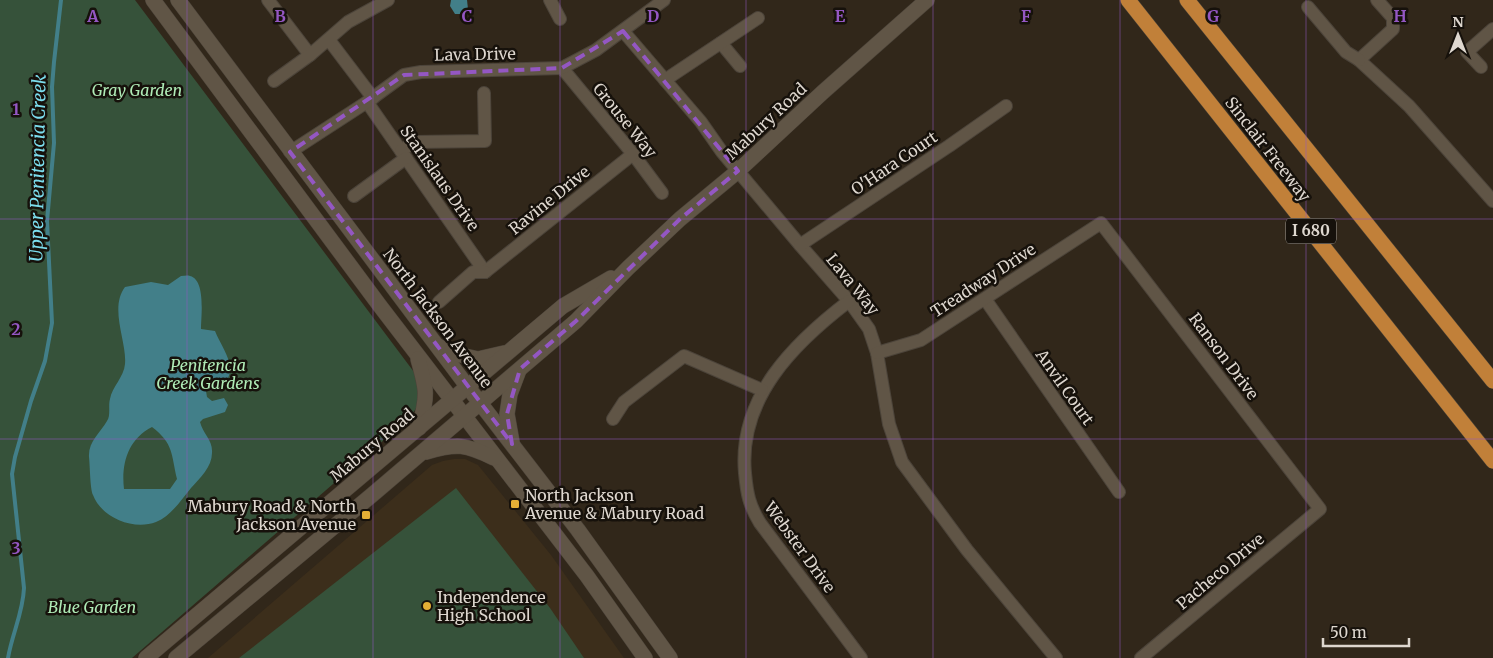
<svg xmlns="http://www.w3.org/2000/svg" width="1493" height="658" font-family="Merriweather,serif">
  <rect width="100%" height="100%" fill="#31271a"/>
  <polygon fill="#3c2e1b" points="454,459 465,459 478,465 551,555 624,658 208,658 432,465 443,461"/>
  <g fill="#36523a">
    <path d="M 0,0 L 135,0 L 420,380 C 422,399 420,406 407,420 L 132,658 L 0,658 Z"/>
    <polygon points="456,488 550,608 584,658 239,658"/>
  </g>
  <g fill="#427f89" fill-rule="evenodd">
    <polygon points="451,0 467,0 468,9 464,14 455,14 450,6"/>
    <path d="M 181,276 C 184,276 187,275 190,276 C 206,280 201,317 201,329 L 215,331 C 221,347 242,371 221,385 C 217,388 211,389 206,391 L 207,397 L 212,401 L 224,398 L 228,405 L 225,412 L 203,419 L 200,422 C 203,434 213,440 212,453 C 212,467 200,478 191,488 C 181,500 171,516 156,522 C 133,531 101,517 93,495 C 90,489 90,466 89,457 C 88,442 100,433 107,421 C 111,415 108,406 110,399 C 112,387 124,377 125,364 C 127,342 109,308 125,287 L 151,282 L 168,285 ZM 152,427 C 174,444 171,454 177,479 L 170,489 L 124,489 C 121,464 128,439 152,427 Z"/>
  </g>
  <g fill="none" stroke-linecap="round" stroke-linejoin="round">
    <path stroke="#427f89" stroke-width="4" d="M 8,658 C 12,634 23,613 24,588 L 12,474 L 15,457 L 31,401 L 45,361 L 52,323 L 47,221 L 54,143 L 52,87 L 54,62 L 61,0"/>
    <g stroke="#4c443a" stroke-width="14">
      <g id="street">
        <polyline points="268,0 310,55"/>
        <polyline points="550,0 560,19"/>
        <polyline points="1377,0 1393,18 1393,29 1359,60 1409,106 1493,201"/>
        <polyline points="1308,7 1346,52 1359,60"/>
        <polyline points="623,31 701,122 722,152 800,245 849,301 869,329 877,353 889,424 902,462 967,550 1056,658"/>
        <polyline points="329,40 373,98"/>
        <polyline points="721,43 740,66"/>
        <polyline points="1481,67 1467,52 1493,29"/>
        <polyline points="562,68 633,154 662,193"/>
        <polyline points="665,80 758,18"/>
        <polyline points="274,81 310,55 348,22 388,0"/>
        <polyline points="367,102 485,272"/>
        <polyline points="401,151 414,142 485,141 484,93"/>
        <polyline points="290,152 367,102 404,75 421,72 562,68 596,50 664,0"/>
        <polyline points="354,196 406,158"/>
        <polyline points="800,245 949,146 1006,106"/>
        <polyline points="485,272 633,154"/>
        <polyline points="985,299 1119,492"/>
        <path d="M 849,301 C 794,343 738,398 745,473 C 747,494 749,505 760,523 L 861,658"/>
        <polyline points="439,302 473,272 485,272"/>
        <polyline points="877,353 921,340 1101,223 1320,509 1141,658"/>
        <polyline points="613,419 624,402 684,356 762,390"/>
      </g>
    </g>
    <g stroke="#4c443a" stroke-width="16">
      <g id="secondary">
        <polyline points="153,0 380,306 587,576 645,658"/>
        <polyline points="178,0 467,386 578,530 670,658"/>
        <polyline points="438,346 456,354 478,359 504,353"/>
        <path d="M 418,359 C 427,390 428,396 419,428"/>
        <polyline points="512,442 507,414 510,394 519,370"/>
        <path d="M 426,452 C 457,443 465,444 494,458"/>
        <polyline points="146,658 563,306 611,278"/>
        <polyline points="176,658 372,495 576,321 628,268 680,219 738,171 823,92 927,0"/>
      </g>
    </g>
    <g stroke="#4c443a" stroke-width="16">
      <g id="highway">
        <polyline points="1128,0 1493,461"/>
        <polyline points="1187,0 1493,381"/>
      </g>
    </g>
    <use href="#street" stroke="#605546" stroke-width="12"/>
    <use href="#secondary" stroke="#605546" stroke-width="15"/>
    <use href="#highway" stroke="#c18039" stroke-width="15"/>
  </g>
  <path fill="none" stroke="#9457c3" stroke-width="4" stroke-dasharray="10 6" stroke-linejoin="round" d="M 623,31 L 738,171 L 680,219 L 576,321 L 520,369 L 507,414 L 512,444 L 290,152 L 404,75 L 562,68 Z"/>
  <path fill="none" stroke="#9457c3" stroke-width="1" stroke-opacity="0.55" d="M 187,0 L 187,658M 373,0 L 373,658M 560,0 L 560,658M 746,0 L 746,658M 933,0 L 933,658M 1120,0 L 1120,658M 1306,0 L 1306,658M 0,219 L 1493,219M 0,439 L 1493,439"/>
  <g fill="#e4ae35" stroke="#16110b" stroke-width="2">
    <rect x="510" y="499" width="10" height="10" rx="2.5"/>
    <rect x="361" y="510" width="10" height="10" rx="2.5"/>
    <circle cx="427" cy="606" r="5"/>
  </g>
  <g text-anchor="middle" stroke-width="5" stroke-linejoin="round" paint-order="stroke">
    <rect fill="#16110b" stroke="#a29c94" stroke-width="1" x="1286" y="218.5" width="50" height="25" rx="4"/>
    <g font-size="15" font-weight="bold" fill="#ded7cf">
      <text x="1311" y="236">I 680</text>
    </g>
    <g font-size="16" fill="#ded7cf" stroke="#16110b">
      <text transform="translate(475 54) rotate(-1)" y="6">Lava Drive</text>
      <text transform="translate(625 120) rotate(51)" y="6">Grouse Way</text>
      <text transform="translate(766 121) rotate(-43)" y="6">Mabury Road</text>
      <text transform="translate(1268 149) rotate(52)" y="6">Sinclair Freeway</text>
      <text transform="translate(894 163) rotate(-34)" y="6">O'Hara Court</text>
      <text transform="translate(440 178) rotate(55)" y="6">Stanislaus Drive</text>
      <text transform="translate(549 200) rotate(-39)" y="6">Ravine Drive</text>
      <text transform="translate(983 280) rotate(-33)" y="6">Treadway Drive</text>
      <text transform="translate(853 284) rotate(51)" y="6">Lava Way</text>
      <text transform="translate(438 318) rotate(53)" y="6">North Jackson Avenue</text>
      <text transform="translate(1224 356) rotate(53)" y="6">Ranson Drive</text>
      <text transform="translate(1065 387) rotate(55)" y="6">Anvil Court</text>
      <text transform="translate(372 445) rotate(-40)" y="6">Mabury Road</text>
      <text transform="translate(800 547) rotate(54)" y="6">Webster Drive</text>
      <text transform="translate(1220 571) rotate(-40)" y="6">Pacheco Drive</text>
    </g>
    <g font-size="16" font-style="italic" fill="#afebb6" stroke="#16110b">
      <text x="137" y="96">Gray Garden</text>
      <text x="208" y="371">Penitencia<tspan x="208" dy="18">Creek Gardens</tspan></text>
      <text x="92" y="613">Blue Garden</text>
    </g>
    <g font-size="16" fill="#ded7cf" stroke="#16110b" text-anchor="start">
      <text x="525" y="501">North Jackson<tspan x="525" dy="18">Avenue &amp; Mabury Road</tspan></text>
      <text x="356" y="512" text-anchor="end">Mabury Road &amp; North<tspan x="356" dy="18">Jackson Avenue</tspan></text>
      <text x="437" y="603">Independence<tspan x="437" dy="18">High School</tspan></text>
    </g>
    <g font-size="18" font-style="italic" fill="#7cdded" stroke="#16110b">
      <text transform="translate(38 168) rotate(-89)" y="6">Upper Penitencia Creek</text>
    </g>
  </g>
  <g font-size="16" text-anchor="middle" font-weight="bold" fill="#9457c3" stroke="#16110b" stroke-width="5" stroke-linejoin="round" paint-order="stroke">
    <text x="93" y="22">A</text>
    <text x="280" y="22">B</text>
    <text x="467" y="22">C</text>
    <text x="653" y="22">D</text>
    <text x="840" y="22">E</text>
    <text x="1026" y="22">F</text>
    <text x="1213" y="22">G</text>
    <text x="1400" y="22">H</text>
    <text x="16" y="115">1</text>
    <text x="16" y="335">2</text>
    <text x="16" y="554">3</text>
  </g>
  <g transform="translate(1458 35)" stroke="#16110b" stroke-width="4" paint-order="stroke">
  <path d="M0-4L9 19L0 12L-9 19Z" fill="#ded7cf"/>
  <text y="-8" font-size="14" font-weight="bold" text-anchor="middle" fill="#ded7cf">N</text>
  </g>
  <path d="M1323 638v8h86v-8" fill="none" stroke="#ded7cf" stroke-width="2.5"/>
  <text x="1330" y="638" font-size="15" fill="#ded7cf" stroke="#16110b" stroke-width="4" paint-order="stroke">50 m</text>
</svg>
